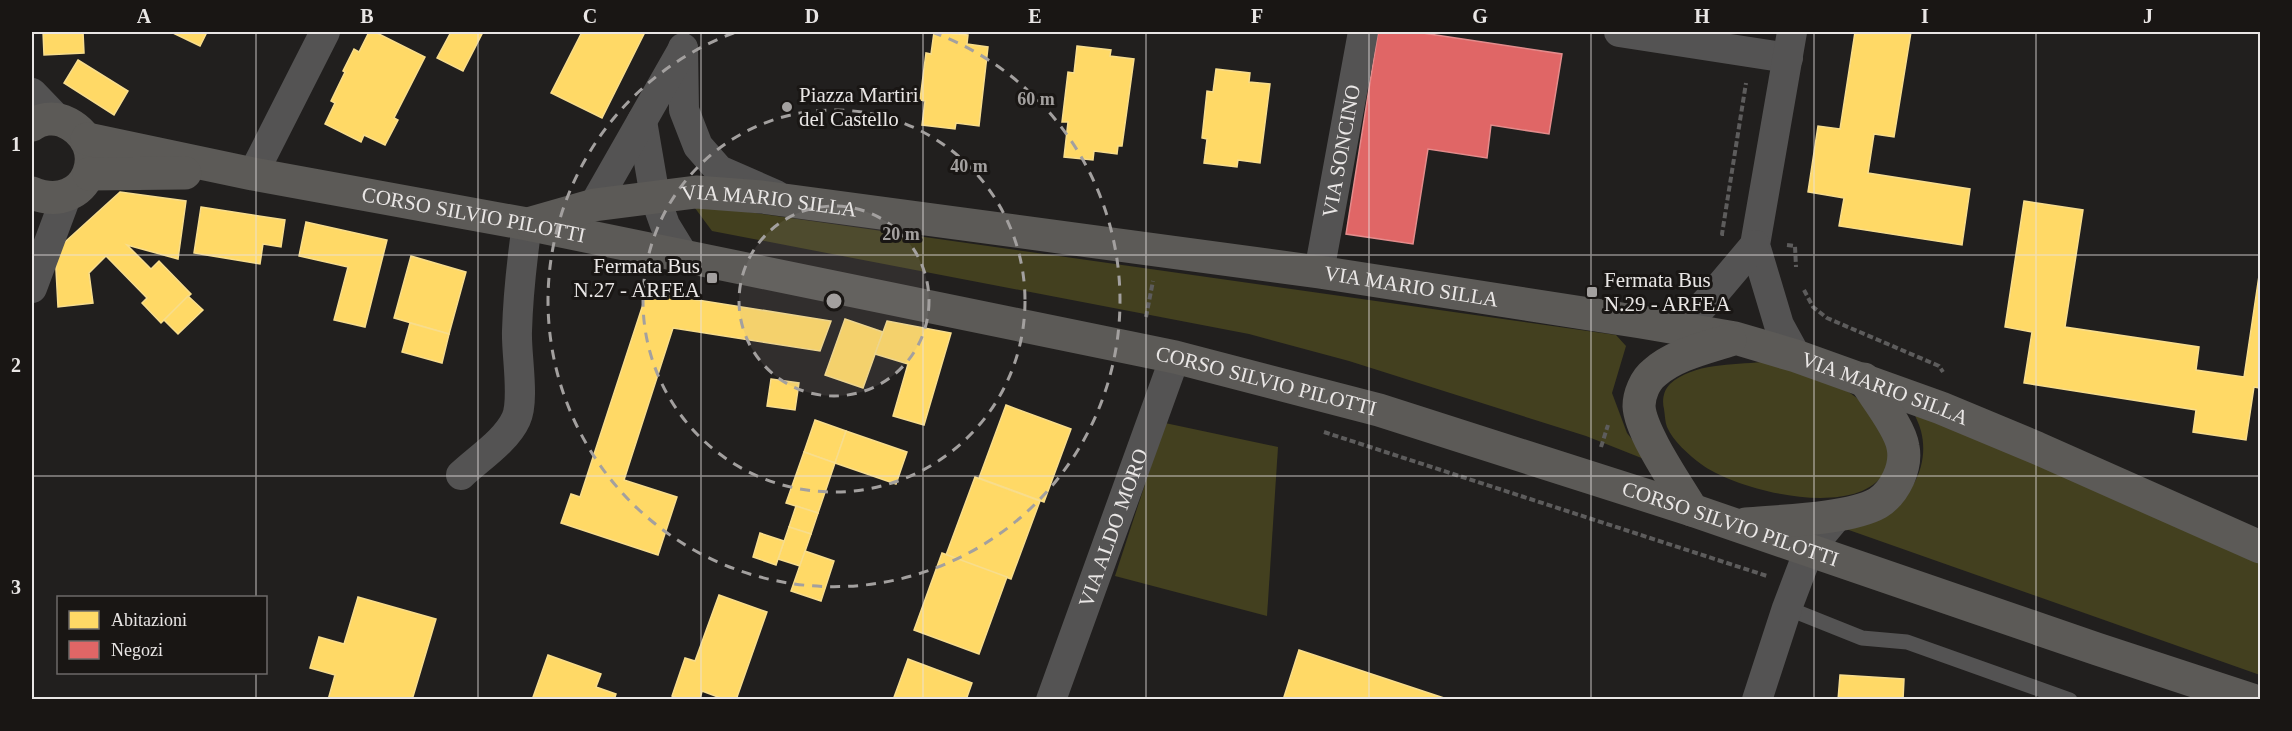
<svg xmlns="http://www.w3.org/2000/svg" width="2292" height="731" font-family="'Times New Roman',serif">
  <rect width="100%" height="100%" fill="#211f1e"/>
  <g fill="#43401f">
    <polygon points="692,204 1616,335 1626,346 1612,393 1627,433 1649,461 1586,436 1349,361 1249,334 712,231"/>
    <path d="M 1762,362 C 1788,368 1828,378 1850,393 C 1867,404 1879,422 1891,437 C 1890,450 1890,461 1884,473 C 1855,520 1737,491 1701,464 C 1689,455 1673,441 1667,427 C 1665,422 1665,415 1664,409 C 1662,401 1663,391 1670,384 C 1693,363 1733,365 1762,362 Z"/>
    <path d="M 1912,409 L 2260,562 L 2260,675 L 1846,529 C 1859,528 1868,523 1880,516 C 1911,500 1930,466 1921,431 C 1919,423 1915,416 1912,409 Z"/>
    <polygon points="1165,423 1278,447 1267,616 1115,576"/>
  </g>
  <g fill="#ffd966" stroke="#f8dd8c" stroke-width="1.5">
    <polygon points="43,32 83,32 84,53 44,55"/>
    <polygon points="171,32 207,32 200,46"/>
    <polygon points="369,32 375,32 425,57 394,118 398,120 385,145 364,135 361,142 325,124 335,103 331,101 345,72 343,71 354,49 359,52"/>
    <polygon points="451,32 483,32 463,71 437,58"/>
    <polygon points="582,32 645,32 602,118 551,93"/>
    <polygon points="934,32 968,35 967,44 988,47 979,126 956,123 955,129 922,125 925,101 920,100 926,53 931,54"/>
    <polygon points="1855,32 1911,32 1894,137 1874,134 1868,173 1970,189 1962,245 1839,226 1844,198 1808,192 1818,126 1840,129"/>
    <polygon points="1077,46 1111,50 1110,56 1134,59 1122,146 1118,146 1117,154 1094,151 1093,160 1064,157 1068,122 1062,122 1068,72 1074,73"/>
    <polygon points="78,60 128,91 114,115 64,83"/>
    <polygon points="1216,69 1250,73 1249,82 1270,84 1260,163 1238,160 1237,167 1204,163 1207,139 1202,138 1207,91 1213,92"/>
    <polygon points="120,192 186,201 178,259 127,245 151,269 159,261 191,294 161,323 142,303 147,298 106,256 89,273 93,303 58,307 55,251"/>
    <polygon points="2024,201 2083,210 2065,327 2199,347 2196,370 2244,377 2260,269 2260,388 2254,387 2246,440 2193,432 2196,410 2024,383 2032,332 2005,327"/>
    <polygon points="201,207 285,220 281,247 263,244 260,264 194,253"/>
    <polygon points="306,222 387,240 365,327 334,320 348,267 299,256"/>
    <polygon points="411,256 466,272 449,334 394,318"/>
    <polygon points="647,292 831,321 820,351 673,328 624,480 677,497 658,555 561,523 571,494 580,497"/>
    <polygon points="188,296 203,310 178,334 164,320"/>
    <polygon points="845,319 883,332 863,388 825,375"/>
    <polygon points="887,321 951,333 924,425 893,416 908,364 875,354"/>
    <polygon points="410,323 449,334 442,363 402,352"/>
    <polygon points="771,379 799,383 795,410 767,406"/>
    <polygon points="1006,405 1071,429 1044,502 979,478"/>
    <polygon points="815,420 846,431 835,463 804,452"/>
    <polygon points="846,431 907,452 896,484 835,463"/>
    <polygon points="804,452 835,463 818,513 786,503"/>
    <polygon points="975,477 1040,501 1011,579 946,555"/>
    <polygon points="796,506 818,513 811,534 789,527"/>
    <polygon points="789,527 811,534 800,566 778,559"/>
    <polygon points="760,533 784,541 776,565 753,557"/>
    <polygon points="805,551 834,561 821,601 791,591"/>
    <polygon points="942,553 1007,577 979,654 914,630"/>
    <polygon points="719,595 767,612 736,700 726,700 702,691 700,700 682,700 672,696 685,658 695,661"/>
    <polygon points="358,597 436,619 412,700 328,700 335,675 310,668 319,637 344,644"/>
    <polygon points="1299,650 1450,700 1283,700"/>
    <polygon points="548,655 601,674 596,687 616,694 614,700 532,700"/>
    <polygon points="908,659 972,683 966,700 893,700"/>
    <polygon points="1840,675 1904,679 1903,700 1838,700"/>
  </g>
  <polygon fill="#e06666" stroke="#e38c8c" stroke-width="1.5" points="1378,32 1416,32 1562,54 1549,134 1491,125 1487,158 1428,149 1413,244 1346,234"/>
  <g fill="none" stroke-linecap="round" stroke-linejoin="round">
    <g stroke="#5d5c5c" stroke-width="4" stroke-dasharray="6 3" stroke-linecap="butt">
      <polyline points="1724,234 1722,234 1746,83"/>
      <polyline points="1787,245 1795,246 1796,267"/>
      <polyline points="1804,290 1813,307 1827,318 1939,366 1943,372"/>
      <polyline points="1146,317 1153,281"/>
      <polyline points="1324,432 1767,576"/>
      <polyline points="1601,447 1608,425"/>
    </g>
    <polyline stroke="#545353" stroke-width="15" points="1787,608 1862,638 1907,642 2070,700"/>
    <g stroke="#545353" stroke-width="30">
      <polyline points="1619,32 1788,58"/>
      <polyline points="1792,32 1755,245 1779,325 1796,356"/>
      <polyline points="683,48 684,110 698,146 719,170 776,195"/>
      <polyline points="32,93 58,120"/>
      <polyline points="642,121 655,197 665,225 684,256"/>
      <polyline points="253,174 325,32"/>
      <polyline points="594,205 683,49"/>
      <path id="s1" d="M 1319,272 L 1363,32"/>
      <polyline points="32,288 66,197"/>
      <polyline points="1681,329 1712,296 1755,245"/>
      <path d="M 461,475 C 479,458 506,441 516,419 C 525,400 516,354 517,331 C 518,295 522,260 527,224"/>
      <path id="s2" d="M 1051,700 L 1175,357"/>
      <polyline points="1757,700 1787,608 1809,550 1839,514"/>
    </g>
    <g stroke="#5c5a57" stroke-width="33">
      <path d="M 32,125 C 40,119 53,117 63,121 C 116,143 88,216 32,193"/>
      <path id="s3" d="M 87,139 L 253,174 L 527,224 L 1175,357 L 1379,410 L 1692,510 L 2097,649 L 2252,700"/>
      <polyline points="89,174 185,173"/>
      <path id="s4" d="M 531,223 L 594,205 L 696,192 L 762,197 L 1319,272 L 1641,322 L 1735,338 L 1796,356 L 1941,408 L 2037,448 L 2260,547"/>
      <path d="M 1692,510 C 1678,486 1640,432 1639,406 C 1639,395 1645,380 1654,373 C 1674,355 1705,348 1730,340"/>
      <path d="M 1746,524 C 1780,521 1850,519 1878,503 C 1895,492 1907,467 1903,447 C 1900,427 1875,397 1864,379"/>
    </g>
  </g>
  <path fill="none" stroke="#e9e6e5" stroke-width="1.5" stroke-opacity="0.55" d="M 256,32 L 256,598M 478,32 L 478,700M 701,32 L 701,700M 923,32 L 923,700M 1146,32 L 1146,700M 1369,32 L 1369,700M 1591,32 L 1591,700M 1814,32 L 1814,700M 2036,32 L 2036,700M 32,255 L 2260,255M 32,476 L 2260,476M 256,672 L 256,700"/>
  <circle cx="834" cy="301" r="95" fill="#a3a09f" fill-opacity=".12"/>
  <g fill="none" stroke="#a3a09f" stroke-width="3" stroke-dasharray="10 8">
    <circle cx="834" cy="301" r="95"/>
    <circle cx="834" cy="301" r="191"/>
    <path d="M932 32A286 286 0 1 1 736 32"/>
  </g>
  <g fill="#a3a09f" stroke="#191614" stroke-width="2">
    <circle cx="787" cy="107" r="6"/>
    <rect x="706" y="272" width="12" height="12" rx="3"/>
    <rect x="1586" y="286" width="12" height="12" rx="3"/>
  </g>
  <g text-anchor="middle" stroke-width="6" stroke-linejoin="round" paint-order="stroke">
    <g font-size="21" fill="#e9e6e5" stroke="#191614" text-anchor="start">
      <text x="799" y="102">Piazza Martiri<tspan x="799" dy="24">del Castello</tspan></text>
      <text x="700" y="273" text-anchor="end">Fermata Bus<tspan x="700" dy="24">N.27 - ARFEA</tspan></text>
      <text x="1604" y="287">Fermata Bus<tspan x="1604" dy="24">N.29 - ARFEA</tspan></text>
    </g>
    <g font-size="21" fill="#e9e6e5" stroke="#191614">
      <text dy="7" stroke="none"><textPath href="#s1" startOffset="123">VIA SONCINO</textPath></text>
      <text dy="7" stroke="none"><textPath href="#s4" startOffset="242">VIA MARIO SILLA</textPath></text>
      <text dy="7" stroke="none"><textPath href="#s3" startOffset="394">CORSO SILVIO PILOTTI</textPath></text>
      <text dy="7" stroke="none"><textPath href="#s4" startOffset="890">VIA MARIO SILLA</textPath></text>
      <text dy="7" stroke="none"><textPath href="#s3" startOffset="1204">CORSO SILVIO PILOTTI</textPath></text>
      <text dy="7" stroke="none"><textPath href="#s4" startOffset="1376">VIA MARIO SILLA</textPath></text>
      <text dy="7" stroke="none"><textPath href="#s3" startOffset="1690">CORSO SILVIO PILOTTI</textPath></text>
      <text dy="7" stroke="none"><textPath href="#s2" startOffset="183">VIA ALDO MORO</textPath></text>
    </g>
  </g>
  <circle cx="834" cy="301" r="9" fill="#a3a09f" stroke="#191614" stroke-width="3"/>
  <g font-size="18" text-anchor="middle" font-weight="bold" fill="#a3a09f" stroke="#191614" stroke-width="6" stroke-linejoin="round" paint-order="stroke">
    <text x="1036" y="105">60 m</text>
    <text x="969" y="172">40 m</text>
    <text x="901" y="240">20 m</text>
  </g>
  <rect width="2292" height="731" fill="none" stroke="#191614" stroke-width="66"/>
  <rect x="57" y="596" width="210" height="78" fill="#191614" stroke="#6c6968" stroke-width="1.5"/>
  <rect x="69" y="611" width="30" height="18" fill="#ffd966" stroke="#6c6968" stroke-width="1.5"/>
  <text x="111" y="626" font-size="18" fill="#e9e6e5">Abitazioni</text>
  <rect x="69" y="641" width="30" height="18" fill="#e06666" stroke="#6c6968" stroke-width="1.5"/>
  <text x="111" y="656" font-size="18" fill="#e9e6e5">Negozi</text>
  <rect x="33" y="33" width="2226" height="665" fill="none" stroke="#e9e6e5" stroke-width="2"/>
  <g font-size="20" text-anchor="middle" font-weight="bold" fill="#e9e6e5">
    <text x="144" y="23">A</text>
    <text x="367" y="23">B</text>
    <text x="590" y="23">C</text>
    <text x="812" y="23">D</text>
    <text x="1035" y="23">E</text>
    <text x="1257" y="23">F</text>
    <text x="1480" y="23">G</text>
    <text x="1702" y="23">H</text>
    <text x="1925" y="23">I</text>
    <text x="2148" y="23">J</text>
    <text x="16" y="151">1</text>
    <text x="16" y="372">2</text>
    <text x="16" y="594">3</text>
  </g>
</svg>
